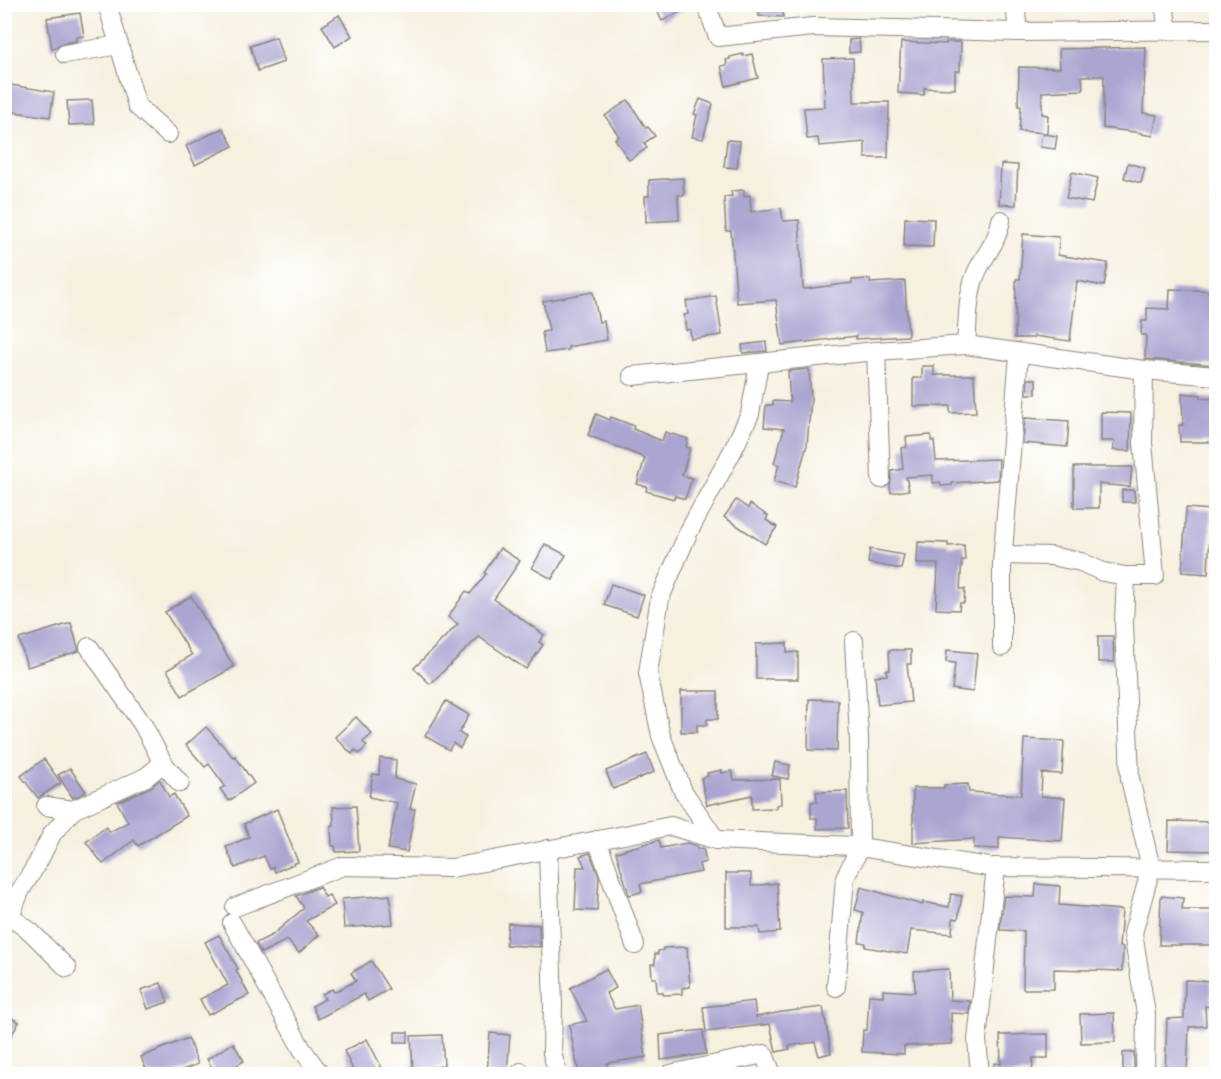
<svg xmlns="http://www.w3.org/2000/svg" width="1221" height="1079" font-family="'Old Standard TT',serif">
  <rect width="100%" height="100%" fill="#fff"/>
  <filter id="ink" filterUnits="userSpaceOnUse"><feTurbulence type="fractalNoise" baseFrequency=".0167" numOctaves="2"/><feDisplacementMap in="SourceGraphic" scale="12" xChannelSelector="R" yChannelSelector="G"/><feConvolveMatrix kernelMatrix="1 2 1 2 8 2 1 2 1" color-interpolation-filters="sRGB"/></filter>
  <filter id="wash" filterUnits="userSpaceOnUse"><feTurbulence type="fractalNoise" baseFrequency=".008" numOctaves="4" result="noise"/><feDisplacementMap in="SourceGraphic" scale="24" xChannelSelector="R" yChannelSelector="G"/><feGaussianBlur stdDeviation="1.35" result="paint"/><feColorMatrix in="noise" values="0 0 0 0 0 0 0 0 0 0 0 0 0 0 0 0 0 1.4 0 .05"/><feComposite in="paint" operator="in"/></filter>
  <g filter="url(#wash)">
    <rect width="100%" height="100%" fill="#f6f0df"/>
    <g id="blocks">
      <g fill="#aba5d1">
        <polygon points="654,4 695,4 662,21"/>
        <polygon points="759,4 783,4 783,17 759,16"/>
        <polygon points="80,13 84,36 76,37 76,41 63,43 52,49 47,18"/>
        <polygon points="339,15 352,36 335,47 322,26"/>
        <polygon points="276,37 284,62 258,71 250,46"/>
        <polygon points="859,39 860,52 849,53 849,40"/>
        <polygon points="901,42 946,44 946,42 961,42 960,71 955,71 955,89 924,88 924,95 898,93"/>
        <polygon points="1146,47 1143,113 1157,115 1153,136 1142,134 1142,133 1103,128 1104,76 1082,76 1083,90 1042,92 1042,114 1048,115 1047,133 1019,131 1021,106 1018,106 1019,67 1060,68 1059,49"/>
        <polygon points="743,54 743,56 752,54 758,78 726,86 721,66 727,65 726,60 730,59 730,57"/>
        <polygon points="853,58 854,102 889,102 888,158 865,158 865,142 819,146 818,138 807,139 804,108 825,107 823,59"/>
        <polygon points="11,85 54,92 50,117 7,111"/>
        <polygon points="700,99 713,104 703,139 692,137 697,115 694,114"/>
        <polygon points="92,100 94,124 69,125 67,101"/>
        <polygon points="628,100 646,128 648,127 655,136 644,143 647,148 629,160 615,139 619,136 605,116"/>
        <polygon points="223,128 233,146 195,165 186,146"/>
        <polygon points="1042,134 1057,136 1055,149 1040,147"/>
        <polygon points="727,140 740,141 737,168 724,167"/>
        <polygon points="1128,163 1145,168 1141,183 1124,178"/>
        <polygon points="1001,164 1018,165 1016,205 999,204"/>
        <polygon points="1072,172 1098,178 1092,203 1066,198"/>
        <polygon points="683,178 684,195 678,195 679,220 646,222 645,196 649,196 649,180"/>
        <polygon points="744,190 744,196 750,195 751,212 781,208 783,221 799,220 803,288 805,289 852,283 852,280 870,279 870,283 905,281 908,336 856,339 856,336 782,345 776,300 737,303 731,231 726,231 724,197 732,196 731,191"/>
        <polygon points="905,218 934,219 933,247 904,246"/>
        <polygon points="1023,234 1059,237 1058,255 1108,263 1104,286 1077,281 1070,341 1034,336 1034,338 1015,338 1016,279 1020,279"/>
        <polygon points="1170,289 1216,291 1216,365 1145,359 1146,335 1141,335 1142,321 1147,321 1147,308 1169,309"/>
        <polygon points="593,292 599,322 604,321 607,340 568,347 568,350 545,353 542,332 549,331 543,301"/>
        <polygon points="716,296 722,335 691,339 690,329 686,330 684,315 688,314 686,301"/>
        <polygon points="766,342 767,351 743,353 742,345"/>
        <polygon points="922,366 934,366 934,375 974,375 976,412 950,413 950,406 913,406 913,378 922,378"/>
        <polygon points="809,369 811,399 807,445 795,487 774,481 779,465 774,463 784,429 764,427 766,405 773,405 773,401 790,402 788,371"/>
        <polygon points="1028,379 1036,379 1036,394 1027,394"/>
        <polygon points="1182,393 1201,395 1201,398 1216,399 1216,442 1180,442 1179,425 1183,425"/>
        <polygon points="1101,412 1131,413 1130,451 1113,450 1114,441 1101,441"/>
        <polygon points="596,414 610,420 611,417 634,426 633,429 662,441 665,432 688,439 686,447 690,448 682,475 692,478 685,499 675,496 674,499 646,491 647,487 637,484 645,458 588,435"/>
        <polygon points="1025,418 1069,421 1067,447 1023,443"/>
        <polygon points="931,435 931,441 934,441 936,461 999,459 998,480 952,483 952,485 941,486 940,482 933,483 933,475 906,477 909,490 891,493 890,486 892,471 903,469 901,448 907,447 906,437"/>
        <polygon points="1074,467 1132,467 1130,487 1099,484 1099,508 1074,508"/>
        <polygon points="1122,490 1134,490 1135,502 1122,502"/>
        <polygon points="736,500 748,508 750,504 768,516 766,520 777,527 765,544 724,517"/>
        <polygon points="1186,508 1211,510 1208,574 1182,572"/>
        <polygon points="918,542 948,543 948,546 964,545 965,560 962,560 960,589 965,589 964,603 960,603 959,610 936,609 938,564 917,564"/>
        <polygon points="545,544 566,555 552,579 532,568"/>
        <polygon points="500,548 520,561 494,599 544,635 539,642 543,645 526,669 479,637 430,684 414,668 458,624 448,617 466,591 470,594 486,574 484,573"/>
        <polygon points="870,549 904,555 901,569 868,563"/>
        <polygon points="611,584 644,595 637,616 604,605"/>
        <polygon points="191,596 234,667 182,696 167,670 192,655 165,612"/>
        <polygon points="71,623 79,651 27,667 19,639"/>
        <polygon points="1098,636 1113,636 1114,662 1098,662"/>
        <polygon points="787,643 787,653 798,652 798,679 756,679 756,644"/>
        <polygon points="889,650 911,650 911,664 907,664 911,702 878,705 875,676 887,675 886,670 890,670"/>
        <polygon points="947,650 977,653 973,692 952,689 955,663 946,662"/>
        <polygon points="681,691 718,691 718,719 707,719 707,725 697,725 697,732 681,732"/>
        <polygon points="809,699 838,700 837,751 808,750"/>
        <polygon points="446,701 469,715 459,733 466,737 460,748 453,743 449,750 425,736"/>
        <polygon points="356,717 372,734 363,742 367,746 359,754 355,750 352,754 335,737"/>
        <polygon points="206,727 233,757 235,756 254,783 229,801 220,789 225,786 209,764 205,767 186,745"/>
        <polygon points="1024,739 1064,741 1062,774 1042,773 1041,796 1065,798 1062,841 999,837 999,849 974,848 974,839 913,843 913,788 944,788 944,785 968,784 969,792 1021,795"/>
        <polygon points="647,754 654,772 613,789 606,771"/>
        <polygon points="380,758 396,760 395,779 416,784 410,809 415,809 407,852 388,849 397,803 369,797 373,774 379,775"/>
        <polygon points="44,759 61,783 38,798 21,776"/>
        <polygon points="775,762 790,765 788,779 772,776"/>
        <polygon points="70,768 86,792 73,798 58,775"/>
        <polygon points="722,770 722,773 732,771 734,780 780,779 781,804 776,805 776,808 752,809 752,795 707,805 701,778 708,776 707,773"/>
        <polygon points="160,780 169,797 174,794 187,816 138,846 134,840 103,864 86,842 106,827 110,832 128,822 117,802 151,787"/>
        <polygon points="847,791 848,828 817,829 817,818 811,818 811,802 817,802 816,792"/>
        <polygon points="356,806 359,851 336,852 335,846 332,846 331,827 334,826 333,807"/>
        <polygon points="277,809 298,862 275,872 273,867 270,869 264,856 235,868 226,847 249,837 244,824"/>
        <polygon points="1169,821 1216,822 1216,851 1168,850"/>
        <polygon points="659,840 661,848 687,843 697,846 697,849 703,848 706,862 699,864 701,872 640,884 642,892 629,895 616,852"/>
        <polygon points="590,853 599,877 597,911 575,910 577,867 585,867 580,856"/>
        <polygon points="726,873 751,873 751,886 777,883 780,932 760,934 759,927 726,927"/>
        <polygon points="1036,884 1060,886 1059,905 1122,910 1119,947 1123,947 1122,971 1054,969 1054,989 1023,989 1024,931 1000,930 1004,896 1035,897"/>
        <polygon points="319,887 325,897 329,895 335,905 306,921 319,935 299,953 287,940 261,953 256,943 272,935 304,908 296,896"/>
        <polygon points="861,887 923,905 923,902 949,907 951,894 962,896 958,919 953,918 952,934 911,930 907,954 865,947 866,943 859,942 863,912 855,910"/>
        <polygon points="390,895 393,924 344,928 342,899"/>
        <polygon points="1161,896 1183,898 1182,910 1216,910 1216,945 1159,945"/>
        <polygon points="508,923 539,925 540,947 506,945"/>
        <polygon points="219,935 238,969 236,970 249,995 208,1015 200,999 228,985 205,942"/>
        <polygon points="687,947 690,987 682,988 682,994 663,995 663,992 657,992 656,978 652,978 651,964 655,964 655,954 658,954 658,951 663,950 663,948"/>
        <polygon points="371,961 389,989 368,1001 364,994 318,1019 312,1006 325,999 322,994 332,989 334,992 356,981 351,973"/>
        <polygon points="606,969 616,988 606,993 615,1009 638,1005 646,1057 607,1063 609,1074 579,1074 569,1025 587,1021 570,988"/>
        <polygon points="949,969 950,1000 970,1001 969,1014 951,1013 952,1044 904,1046 904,1054 862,1052 863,1030 867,1030 869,995 883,996 883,990 915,992 914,971"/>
        <polygon points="1185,980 1211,981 1211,1007 1205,1006 1206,1026 1189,1027 1187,1074 1165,1074 1167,1019 1184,1018"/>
        <polygon points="161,983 168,1002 148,1009 141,990"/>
        <polygon points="754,1001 756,1017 782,1012 823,1007 831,1053 819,1056 815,1042 789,1046 790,1049 776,1052 770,1024 706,1032 703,1007"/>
        <polygon points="1114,1013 1115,1042 1081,1043 1080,1014"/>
        <polygon points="4,1014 19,1022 4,1049"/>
        <polygon points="703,1030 706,1054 661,1060 660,1035"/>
        <rect x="395" y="1032" width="13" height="10"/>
        <polygon points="490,1033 510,1035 507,1074 487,1074"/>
        <polygon points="1048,1034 1048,1058 1033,1058 1032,1074 993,1074 994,1063 1001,1064 1000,1035"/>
        <polygon points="442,1035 444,1066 413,1069 411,1036"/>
        <polygon points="188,1038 198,1064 172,1074 148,1074 141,1057"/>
        <polygon points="367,1039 385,1074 355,1074 344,1051"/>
        <polygon points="233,1043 244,1061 222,1074 216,1074 207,1059"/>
        <polygon points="1134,1052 1134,1074 1123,1074 1123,1053"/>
      </g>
    </g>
  </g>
  <g filter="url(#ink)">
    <use href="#blocks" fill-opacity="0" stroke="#89867e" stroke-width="1.5"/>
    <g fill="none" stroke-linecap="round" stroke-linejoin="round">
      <g stroke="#89867e" stroke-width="20">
        <g id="minor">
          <polyline points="107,4 137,106 168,134"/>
          <polyline points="706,4 718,37 813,27 1018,32 1216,30"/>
          <polyline points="1015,4 1018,32"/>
          <polyline points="1164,4 1168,31"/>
          <polyline points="65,54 119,45"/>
          <path d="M 966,345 C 968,323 967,300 974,279 C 981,257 997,246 1001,220"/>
          <polyline points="876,351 881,479"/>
          <polyline points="1144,370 1143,443 1155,576 1126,576 1124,623 1130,779 1151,868 1133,933 1146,1014 1145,1074"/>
          <polyline points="632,376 876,351 966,345 1144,370 1216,376"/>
          <polyline points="1003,555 1051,556 1081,562 1103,572 1126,576"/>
          <polyline points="89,647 143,725 163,763 180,783"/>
          <polyline points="1002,647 1002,564 1019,354"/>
          <polyline points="46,806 73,810 146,777 163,763"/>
          <polyline points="597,840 635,945"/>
          <polyline points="716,840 683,791 661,736 648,673 660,598 689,531 733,450 750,414 759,364"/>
          <polyline points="548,849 553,1006 552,1053 558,1074"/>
          <polyline points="235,907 343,866 452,868 671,826 716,840 853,846 989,867 1216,869"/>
          <polyline points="4,912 31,932 67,968"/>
          <polyline points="232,923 302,1049 320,1074"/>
          <polyline points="4,924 10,917 20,891 37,864 52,834 73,810"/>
          <polyline points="836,987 845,878 860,847 859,739 854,641"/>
          <polyline points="521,1072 522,1074"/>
          <polyline points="670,1074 764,1054 772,1074"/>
          <polyline points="980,1074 977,1040 996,867"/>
        </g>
      </g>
      <use href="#minor" stroke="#fff" stroke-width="18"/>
    </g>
  </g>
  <rect width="1221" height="1079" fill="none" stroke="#fff" stroke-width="24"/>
</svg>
